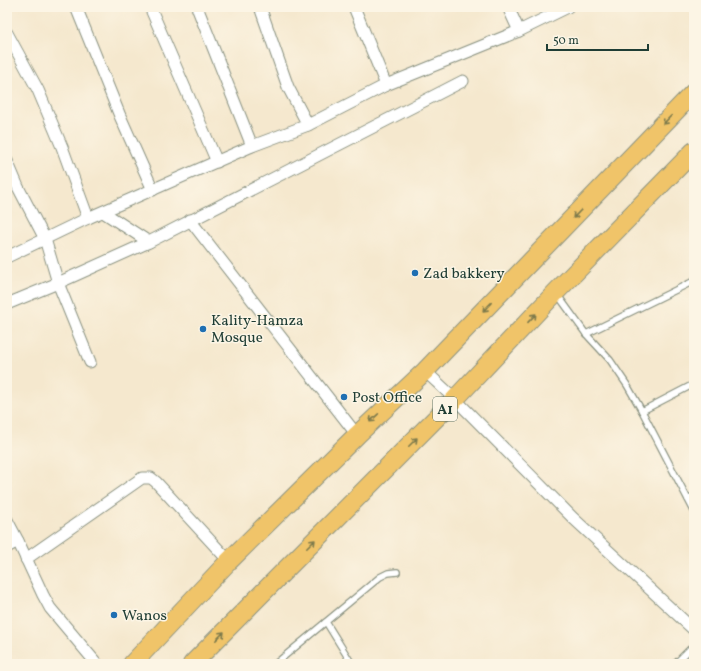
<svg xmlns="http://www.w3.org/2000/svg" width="701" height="671" font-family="Vollkorn,serif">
  <rect width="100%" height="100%" fill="#fcf5e5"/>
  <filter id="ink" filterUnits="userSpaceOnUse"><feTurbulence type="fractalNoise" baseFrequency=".025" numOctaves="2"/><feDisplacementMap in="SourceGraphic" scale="8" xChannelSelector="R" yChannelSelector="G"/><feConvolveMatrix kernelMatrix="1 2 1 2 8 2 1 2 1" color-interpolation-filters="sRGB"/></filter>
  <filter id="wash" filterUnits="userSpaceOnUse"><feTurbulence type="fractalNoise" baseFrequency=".012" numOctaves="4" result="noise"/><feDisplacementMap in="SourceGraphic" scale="16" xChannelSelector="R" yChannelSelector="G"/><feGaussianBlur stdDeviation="0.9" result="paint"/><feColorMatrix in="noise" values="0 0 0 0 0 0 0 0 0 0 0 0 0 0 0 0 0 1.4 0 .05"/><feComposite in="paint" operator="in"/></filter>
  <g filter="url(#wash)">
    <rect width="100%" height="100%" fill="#f5e8ce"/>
  </g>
  <g filter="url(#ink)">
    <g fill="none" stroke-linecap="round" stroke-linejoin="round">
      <g stroke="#8a9281" stroke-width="8">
        <g id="lane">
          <polyline points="557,294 586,334 610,360 627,385 642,411 694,511"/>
          <polyline points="586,334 694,281"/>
          <polyline points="642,411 694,384"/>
          <polyline points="688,499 694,496"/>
          <polyline points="326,622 352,664"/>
          <polyline points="275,664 380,577 388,573 397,572"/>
          <polyline points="675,664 694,645"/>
        </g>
      </g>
      <g stroke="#8a9281" stroke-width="13">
        <g id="street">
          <polyline points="76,7 120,116 153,190"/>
          <polyline points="150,7 217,162"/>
          <polyline points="197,7 252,146"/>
          <polyline points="260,7 288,87 308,125"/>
          <polyline points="354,7 386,85"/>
          <polyline points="508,7 519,31"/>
          <polyline points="7,33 38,90 62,147 88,218"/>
          <polyline points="7,161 18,187 45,239 58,283 90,362"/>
          <polyline points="103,212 149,242"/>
          <polyline points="190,220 357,435"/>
          <polyline points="7,257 88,218 252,146 308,125 386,85 519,31 568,7"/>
          <polyline points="7,304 58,283 149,242 463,81"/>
          <polyline points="425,371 455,399 573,518 694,630"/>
          <polyline points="7,520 18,541 43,595 50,608 97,664"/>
          <polyline points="7,547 18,541"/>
          <polyline points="26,559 142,478 151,478 156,482 229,561"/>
        </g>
      </g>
      <g stroke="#8a9281" stroke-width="20">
        <g id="primary">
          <polyline points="132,664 229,561 357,435 425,371 694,92"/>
          <polyline points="192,664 455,399 555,293 694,151"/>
        </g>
      </g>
      <use href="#lane" stroke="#fff" stroke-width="5.5"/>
      <use href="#street" stroke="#fff" stroke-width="11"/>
      <use href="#primary" stroke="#f0c469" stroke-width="18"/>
    </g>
    <defs><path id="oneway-shaft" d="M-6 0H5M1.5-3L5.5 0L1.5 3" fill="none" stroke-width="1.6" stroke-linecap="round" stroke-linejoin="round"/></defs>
    <g stroke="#7d7a4c">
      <use href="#oneway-shaft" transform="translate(667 120) rotate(134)"/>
      <use href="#oneway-shaft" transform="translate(577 214) rotate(134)"/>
      <use href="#oneway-shaft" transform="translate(487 307) rotate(134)"/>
      <use href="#oneway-shaft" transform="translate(532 318) rotate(-47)"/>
      <use href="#oneway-shaft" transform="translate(374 418) rotate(137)"/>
      <use href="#oneway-shaft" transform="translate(413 442) rotate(-45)"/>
      <use href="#oneway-shaft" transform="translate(311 544) rotate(-45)"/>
      <use href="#oneway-shaft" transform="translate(220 636) rotate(-45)"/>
    </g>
  </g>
  <g fill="#1f6fb2" stroke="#fcf5e5" stroke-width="1.5">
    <circle cx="415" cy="273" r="4"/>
    <circle cx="203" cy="329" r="4"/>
    <circle cx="344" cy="397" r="4"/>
    <circle cx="114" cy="615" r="4"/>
  </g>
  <g text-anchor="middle" stroke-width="3" stroke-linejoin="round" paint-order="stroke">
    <rect fill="#fcf5e5" stroke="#617469" stroke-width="1" x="433" y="397" width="24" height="24" rx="3"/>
    <g font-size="14" font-weight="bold" fill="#1f3d34">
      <text x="445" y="414">A1</text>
    </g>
    <g font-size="15" fill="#1f3d34" stroke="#fcf5e5" text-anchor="start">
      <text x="423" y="278">Zad bakkery</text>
      <text x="211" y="325">Kality-Hamza<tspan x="211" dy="17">Mosque</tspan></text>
      <text x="352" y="402">Post Office</text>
      <text x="122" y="620">Wanos</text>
    </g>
  </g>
  <rect width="701" height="671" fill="none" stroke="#fcf5e5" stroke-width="24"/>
  <path d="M547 44v6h101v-6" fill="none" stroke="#1f3d34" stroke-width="2"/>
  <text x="553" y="44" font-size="12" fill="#1f3d34" stroke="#fcf5e5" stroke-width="3" paint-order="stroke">50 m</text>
</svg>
